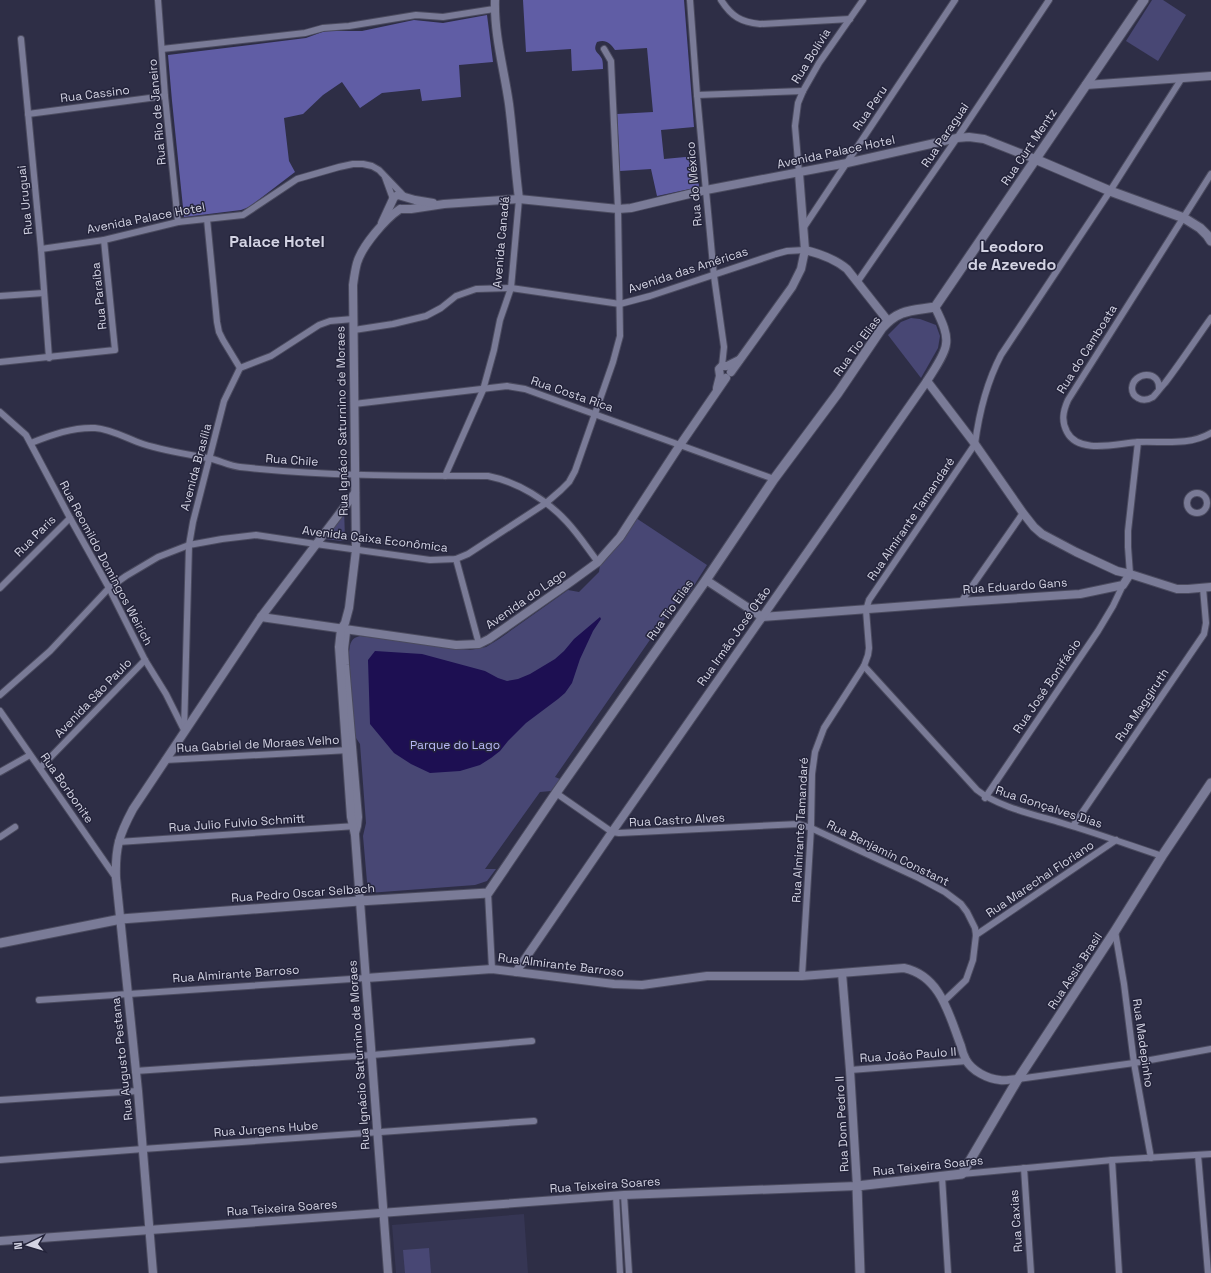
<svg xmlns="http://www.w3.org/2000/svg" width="1211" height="1273" font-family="'Space Grotesk',sans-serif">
  <rect width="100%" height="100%" fill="#2e2e46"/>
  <polygon fill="#363654" points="524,1214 528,1273 396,1273 392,1225"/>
  <g fill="#484774">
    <polygon points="1152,0 1163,0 1186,15 1158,61 1126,41"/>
    <polygon points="911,318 920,319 936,325 940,336 938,348 921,378 888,335 901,322"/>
    <polygon points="344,508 345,540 343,541 323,539"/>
    <path d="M 636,518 L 707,565 L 688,595 L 681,595 L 555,777 L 560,779 L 551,791 L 540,792 L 485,869 L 496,869 L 487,881 L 475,885 L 368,893 L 363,836 L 366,823 L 360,744 L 354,735 L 349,652 C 350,643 351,638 360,636 L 470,650 L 486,647 L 499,639 L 568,590 L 579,592 L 599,572 L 600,565 L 623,539 Z"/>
    <polygon points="429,1248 431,1273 405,1273 403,1250"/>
  </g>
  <g fill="#605da5">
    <path d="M 523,0 L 684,0 L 694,127 L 661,130 L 664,159 L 696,156 L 699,187 L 657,196 L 651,169 L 620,171 L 617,114 L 653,112 L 647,48 L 615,50 C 610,43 606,39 597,42 C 592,52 599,52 602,59 C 603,62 603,67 603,69 L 572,71 L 571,49 L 526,52 Z"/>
    <polygon points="487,15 493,62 459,65 461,97 422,101 420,89 382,93 360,108 342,82 323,95 303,114 284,118 289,161 295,172 249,207 241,210 184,217 172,101 168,55 306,38 325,31 362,31 414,20 443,23"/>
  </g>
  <polygon fill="#1d0f52" points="600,617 601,619 593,631 580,659 572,683 565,693 558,699 526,723 508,741 500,751 491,758 480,765 460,771 430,773 411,764 394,753 370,724 368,660 375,651 422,654 485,671 498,678 507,681 518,679 530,674 555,659 564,651 574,639"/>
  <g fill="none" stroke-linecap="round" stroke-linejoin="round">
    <g stroke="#4b4b5f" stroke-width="8">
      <g id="minor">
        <polyline points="158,0 165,96 178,222"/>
        <polyline points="690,0 697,95 714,276 724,347 722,366"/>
        <path d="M 721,0 C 732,17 741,22 760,24 L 850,19"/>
        <polyline points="21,39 41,249 49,358"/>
        <polyline points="162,49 305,33 323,28 349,26 416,15 443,17 494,9"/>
        <polyline points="697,95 803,91"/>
        <polyline points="28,114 165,96"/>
        <polyline points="799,173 795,126 798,103 803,91 819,63 863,0"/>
        <path d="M 1211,174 L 1068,400 C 1063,411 1061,421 1067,432 C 1079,455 1118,443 1139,442 C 1163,441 1189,446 1211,433"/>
        <polyline points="385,177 393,199"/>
        <polyline points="207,219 217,322 219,332 223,340 240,368"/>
        <polyline points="804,227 955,0"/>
        <polyline points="41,249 104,240 178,222 243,215 297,179 339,167 353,164 363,164 372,166 379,170 403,195"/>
        <polyline points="858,281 957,138 1049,0"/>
        <polyline points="0,296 44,293"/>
        <polyline points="354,330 393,324 426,316 441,308 456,296 476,289 511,288 620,304 650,296 776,254 787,251 805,250"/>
        <polyline points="0,362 115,350 104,240"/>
        <polyline points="240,368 271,356 319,325 330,321 353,319"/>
        <path d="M 1159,389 C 1160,369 1133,372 1132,388 C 1132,393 1134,396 1138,398 C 1143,401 1148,400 1153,397 C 1157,393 1161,387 1165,383 C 1181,362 1196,339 1211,318"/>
        <polyline points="354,404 507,386 525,389 774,479"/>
        <polyline points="0,412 26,435 70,518 109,588 145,660 166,694 184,730"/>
        <path d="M 31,443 C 51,435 73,427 95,428 C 111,429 128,439 143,444 C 165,451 186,454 208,458 C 219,460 229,466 240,467 C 322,476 405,476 488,476 C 518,482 547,500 567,522 C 579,535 588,549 598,562"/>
        <polyline points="445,476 483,390 494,350 500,320 511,288 519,199"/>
        <circle cx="1197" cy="503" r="10"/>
        <polyline points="456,559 479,644"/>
        <polyline points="1130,574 1128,547 1128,531 1138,442"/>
        <polyline points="0,588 70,518"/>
        <polyline points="961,602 1023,513"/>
        <path d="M 864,666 L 977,790 C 998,807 1036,815 1062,823 C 1096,833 1129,845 1162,856"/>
        <polyline points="0,695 50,651 109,588 126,576 158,557 189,545 222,539 256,535 316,544 430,560 456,559 468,554 546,503 561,490 569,482 575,471 613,362 620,336 618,209 611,61 604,49"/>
        <polyline points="0,711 116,878"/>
        <polyline points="184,732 189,545 193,522 224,401 240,368"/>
        <polyline points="165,760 349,750"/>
        <polyline points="40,768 145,660"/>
        <polyline points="0,772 30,755"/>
        <polyline points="556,793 612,832 619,833 799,824 811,828 919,878 945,892 961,904 967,912 975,928 976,935 973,960 966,980 944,1001"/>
        <polyline points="985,798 1098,631 1113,606 1123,585"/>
        <polyline points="1073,826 1204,634 1206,623 1203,588"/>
        <polyline points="0,837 15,827"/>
        <polyline points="118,842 356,826"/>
        <polyline points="488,893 492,969"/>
        <polyline points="1115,931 1124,984 1134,1063 1151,1158"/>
        <polyline points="976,935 1116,840"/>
        <path d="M 802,976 L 811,828 L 812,774 L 815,752 L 824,728 L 864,666 L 868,655 L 869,648 L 866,610 L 869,600 L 975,444 C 979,413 987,382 1001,355 L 1110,191 L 1182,78"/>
        <polyline points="39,1000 366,978"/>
        <polyline points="850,1070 967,1061"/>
        <polyline points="135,1071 372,1055 532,1041"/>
        <polyline points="1018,1079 1134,1063 1211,1049"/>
        <polyline points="0,1100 138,1091"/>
        <polyline points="1198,1155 1208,1273"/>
        <polyline points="0,1160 143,1149 534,1121"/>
        <polyline points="1112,1160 1119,1273"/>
        <polyline points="1024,1168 1031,1273"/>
        <polyline points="962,1174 1112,1160 1211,1154"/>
        <polyline points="942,1177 948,1273"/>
        <polyline points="616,1195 620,1273"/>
        <polyline points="624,1195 629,1273"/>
      </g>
    </g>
    <g stroke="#4b4b5f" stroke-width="10">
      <g id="tertiary">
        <path d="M 495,0 C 494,35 504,69 509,104 C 513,135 515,167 519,199"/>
        <polyline points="1086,85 1211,76"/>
        <polyline points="402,209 411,209 444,204 519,199 618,209 631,208 706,190 847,163 957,138 969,137 984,139 1035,159"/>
        <polyline points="382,223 394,197 398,195 415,200 433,203"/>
        <path d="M 805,250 C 821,254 835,259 847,269 L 888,321"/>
        <polyline points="731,372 792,287 801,269 805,250 799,173"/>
        <polyline points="927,381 975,444 1023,513 1034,527 1042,534 1076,552 1117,571 1130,574 1177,589 1188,589 1211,587"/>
        <polyline points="717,388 720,376 719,369 722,366 727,366 739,360"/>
        <polyline points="706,580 762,617"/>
        <polyline points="261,617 456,645 479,644 489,639 572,581 598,562 604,555 620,537 631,520 680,445 726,378"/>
        <polyline points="762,617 961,602 1080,594 1123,585 1130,574"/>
        <polyline points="346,632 344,649 345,665 358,817 357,826 355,833"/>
        <path d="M 516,972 L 612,832 L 927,381 C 933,371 945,355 946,344 C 948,332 940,318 935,307"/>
        <path d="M 366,978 L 492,969 L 614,984 L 642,985 L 707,976 L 802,976 L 904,968 C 941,976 949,1015 961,1046 C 962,1051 964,1056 966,1060 C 972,1071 988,1079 1000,1080 C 1006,1081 1012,1079 1018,1079"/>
        <polyline points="0,1241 624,1195 857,1186 850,1070 842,973"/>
        <path d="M 153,1273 L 138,1091 L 116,878 C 115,848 119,835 133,809 L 261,617 L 355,493"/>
        <path d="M 388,1273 L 355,835 L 351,817 L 339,647 L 341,629 L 345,623 L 349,608 L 356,550 L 353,285 C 354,278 355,270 357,263 C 362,246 385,219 400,209"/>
      </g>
    </g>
    <g stroke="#4b4b5f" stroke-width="11">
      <g id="secondary">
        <polyline points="1035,159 1110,191 1184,218 1200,228 1207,235 1211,241"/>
        <path d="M 0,943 L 121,919 L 359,901 L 488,893 L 556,793 L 706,580 L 774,479 L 838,393 L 882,328 C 899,309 911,311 935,307 L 1144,0"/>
        <polyline points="860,1273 857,1186 962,1174 1018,1079 1115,931 1162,856 1211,783"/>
      </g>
    </g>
    <use href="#minor" stroke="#7a7b97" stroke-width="6"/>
    <use href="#tertiary" stroke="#7a7b97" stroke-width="8"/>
    <use href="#secondary" stroke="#7a7b97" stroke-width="9"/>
  </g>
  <g text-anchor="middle" stroke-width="3" stroke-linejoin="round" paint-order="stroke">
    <g font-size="12" fill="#d3d3e3" stroke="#24243b">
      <text transform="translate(811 56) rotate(-58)" y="4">Rua Bolívia</text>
      <text transform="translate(95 94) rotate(-7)" y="4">Rua Cassino</text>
      <text transform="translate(870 108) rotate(-56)" y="4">Rua Peru</text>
      <text transform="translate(157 112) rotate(-95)" y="4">Rua Rio de Janeiro</text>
      <text transform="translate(945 135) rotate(-56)" y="4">Rua Paraguai</text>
      <text transform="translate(1029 147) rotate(-56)" y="4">Rua Curt Mentz</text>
      <text transform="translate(836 152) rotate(-12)" y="4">Avenida Palace Hotel</text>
      <text transform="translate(694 184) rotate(-95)" y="4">Rua do México</text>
      <text transform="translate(25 200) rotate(-96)" y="4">Rua Uruguai</text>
      <text transform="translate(146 218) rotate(-11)" y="4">Avenida Palace Hotel</text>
      <text transform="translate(501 242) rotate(-85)" y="4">Avenida Canadá</text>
      <text transform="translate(688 270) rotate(-18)" y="4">Avenida das Américas</text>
      <text transform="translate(99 296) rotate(-96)" y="4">Rua Paraíba</text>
      <text transform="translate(857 346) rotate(-54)" y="4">Rua Tio Elias</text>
      <text transform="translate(1087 349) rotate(-58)" y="4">Rua do Camboata</text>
      <text transform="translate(572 394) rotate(19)" y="4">Rua Costa Rica</text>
      <text transform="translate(342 421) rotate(-91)" y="4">Rua Ignácio Saturnino de Moraes</text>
      <text transform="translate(292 460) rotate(4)" y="4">Rua Chile</text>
      <text transform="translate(196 467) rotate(-75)" y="4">Avenida Brasília</text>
      <text transform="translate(911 519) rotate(-56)" y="4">Rua Almirante Tamandaré</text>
      <text transform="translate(35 536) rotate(-45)" y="4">Rua Paris</text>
      <text transform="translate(375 539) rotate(7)" y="4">Avenida Caixa Econômica</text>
      <text transform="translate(106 563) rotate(62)" y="4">Rua Reomildo Domingos Weirich</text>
      <text transform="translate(1015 586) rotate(-4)" y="4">Rua Eduardo Gans</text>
      <text transform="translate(526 599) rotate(-35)" y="4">Avenida do Lago</text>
      <text transform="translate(670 610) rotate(-55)" y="4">Rua Tio Elias</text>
      <text transform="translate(734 636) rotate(-55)" y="4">Rua Irmão José Otão</text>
      <text transform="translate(1047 686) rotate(-56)" y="4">Rua José Bonifácio</text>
      <text transform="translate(93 698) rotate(-46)" y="4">Avenida São Paulo</text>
      <text transform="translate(1142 705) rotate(-56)" y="4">Rua Maggiruth</text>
      <text transform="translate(258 744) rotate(-3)" y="4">Rua Gabriel de Moraes Velho</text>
      <text transform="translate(67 788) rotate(55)" y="4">Rua Borbonite</text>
      <text transform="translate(1049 807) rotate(18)" y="4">Rua Gonçalves Dias</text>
      <text transform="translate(677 820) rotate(-3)" y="4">Rua Castro Alves</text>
      <text transform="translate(237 823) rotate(-4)" y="4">Rua Julio Fulvio Schmitt</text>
      <text transform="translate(800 830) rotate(-87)" y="4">Rua Almirante Tamandaré</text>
      <text transform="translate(888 853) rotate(26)" y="4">Rua Benjamin Constant</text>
      <text transform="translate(1040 879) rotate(-34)" y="4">Rua Marechal Floriano</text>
      <text transform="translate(303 893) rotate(-4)" y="4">Rua Pedro Oscar Selbach</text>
      <text transform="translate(561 965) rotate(7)" y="4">Rua Almirante Barroso</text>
      <text transform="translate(1075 971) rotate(-57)" y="4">Rua Assis Brasil</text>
      <text transform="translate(236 974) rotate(-4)" y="4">Rua Almirante Barroso</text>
      <text transform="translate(1143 1043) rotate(82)" y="4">Rua Madepinho</text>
      <text transform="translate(359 1055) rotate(-94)" y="4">Rua Ignácio Saturnino de Moraes</text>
      <text transform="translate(908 1055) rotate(-4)" y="4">Rua João Paulo II</text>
      <text transform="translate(122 1059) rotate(-96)" y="4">Rua Augusto Pestana</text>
      <text transform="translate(842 1124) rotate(-93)" y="4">Rua Dom Pedro II</text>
      <text transform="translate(266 1129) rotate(-4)" y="4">Rua Jurgens Hube</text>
      <text transform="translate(928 1166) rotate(-6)" y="4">Rua Teixeira Soares</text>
      <text transform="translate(605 1185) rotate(-4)" y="4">Rua Teixeira Soares</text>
      <text transform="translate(282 1208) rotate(-4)" y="4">Rua Teixeira Soares</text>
      <text transform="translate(1016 1221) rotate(-94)" y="4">Rua Caxias</text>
    </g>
    <g font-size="12" fill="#b7b8f5" stroke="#24243b">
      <text x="455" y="749">Parque do Lago</text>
    </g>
    <g font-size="16" font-weight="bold" fill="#d3d3e3" stroke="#24243b">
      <text x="277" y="247">Palace Hotel</text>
      <text x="1012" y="252">Leodoro<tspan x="1012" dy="18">de Azevedo</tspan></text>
    </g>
  </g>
  <g transform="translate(28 1245) rotate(265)" stroke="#24243b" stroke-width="3" paint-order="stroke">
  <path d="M0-3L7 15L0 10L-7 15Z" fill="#d3d3e3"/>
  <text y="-6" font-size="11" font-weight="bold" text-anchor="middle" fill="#d3d3e3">N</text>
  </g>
</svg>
